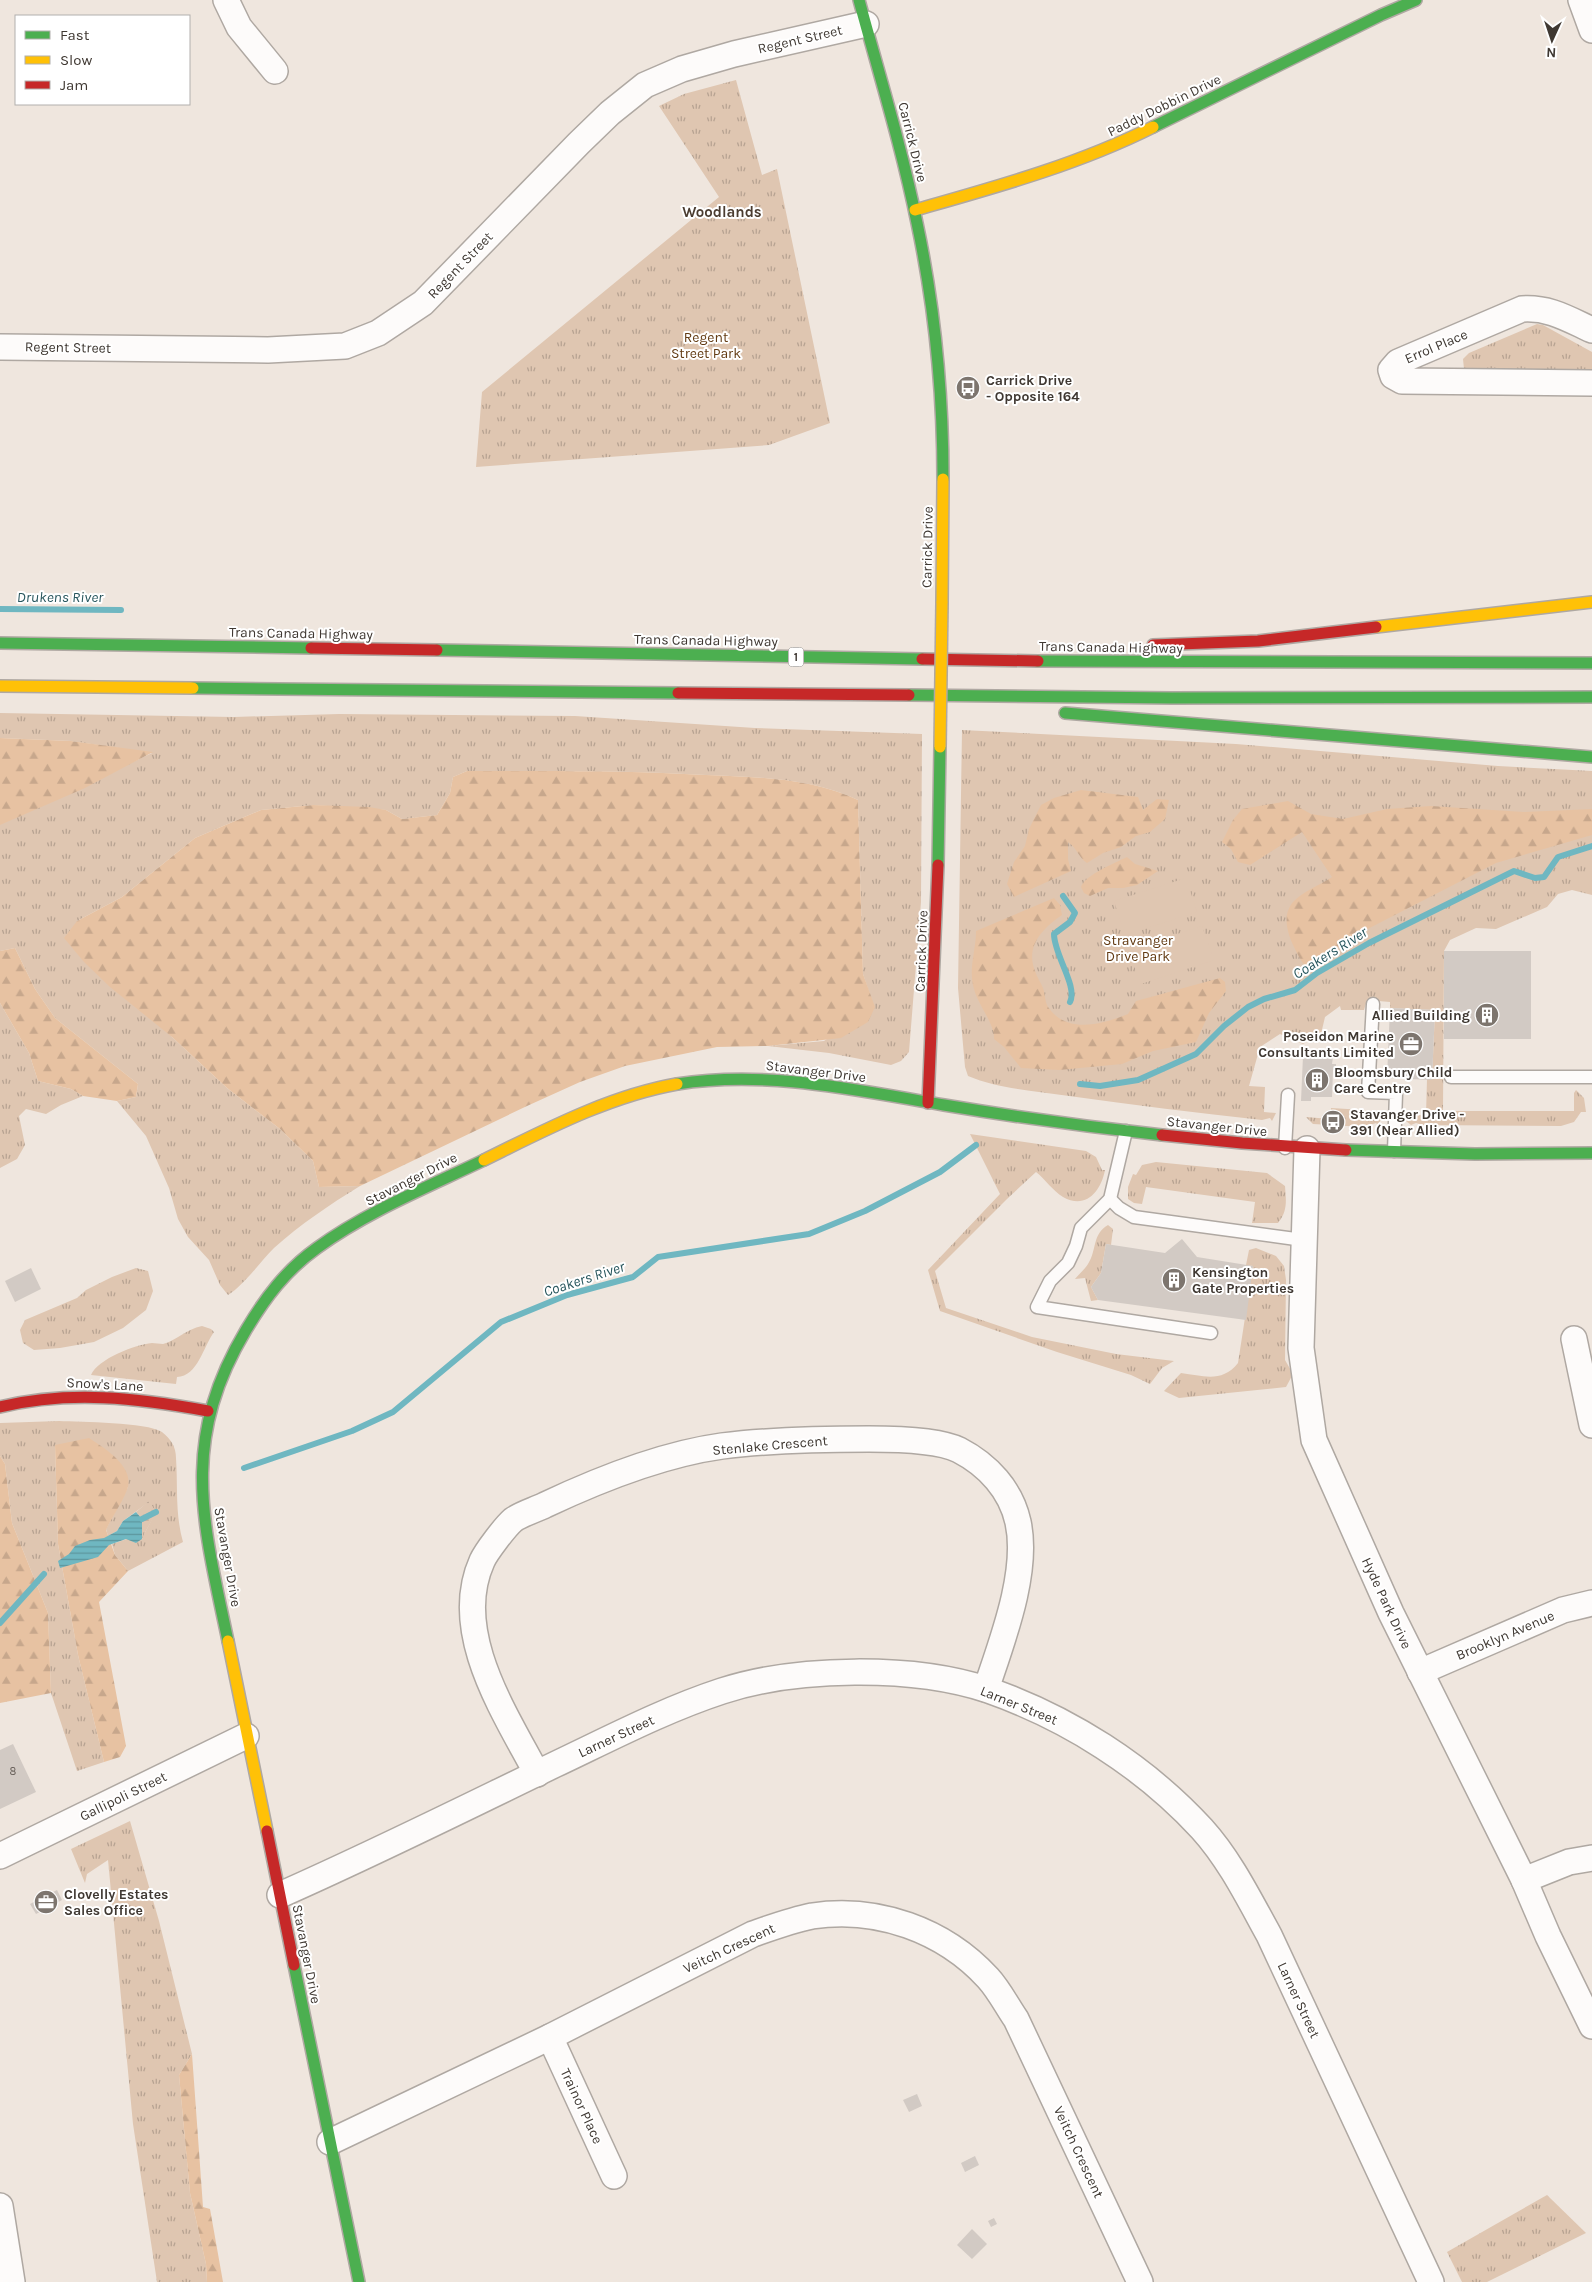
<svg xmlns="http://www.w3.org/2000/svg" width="1592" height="2282" font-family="Karla,sans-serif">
  <defs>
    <pattern id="grass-tufts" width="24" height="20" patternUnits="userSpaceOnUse" patternTransform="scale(1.25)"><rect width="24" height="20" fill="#dfc6b1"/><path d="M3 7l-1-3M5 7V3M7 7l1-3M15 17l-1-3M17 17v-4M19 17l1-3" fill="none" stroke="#b6a291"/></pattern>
    <pattern id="forest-firs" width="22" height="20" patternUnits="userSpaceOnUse" patternTransform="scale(1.25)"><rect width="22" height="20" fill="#e7c2a2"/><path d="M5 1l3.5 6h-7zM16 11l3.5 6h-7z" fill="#c7a78c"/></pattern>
    <pattern id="wetland-marsh" width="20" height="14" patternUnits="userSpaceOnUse" patternTransform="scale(1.25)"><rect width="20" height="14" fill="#dfc6b1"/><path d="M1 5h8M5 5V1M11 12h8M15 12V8" fill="none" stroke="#b6a291"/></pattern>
    <pattern id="water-rules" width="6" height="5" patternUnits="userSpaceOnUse" patternTransform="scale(1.25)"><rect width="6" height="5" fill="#6fb7c1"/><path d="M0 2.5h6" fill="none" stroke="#5d969d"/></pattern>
  </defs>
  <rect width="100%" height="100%" fill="#efe6de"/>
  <g fill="url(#grass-tufts)">
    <polygon points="736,80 762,175 777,169 830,423 769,445 476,467 482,392 719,197 659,106 684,94"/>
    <polygon points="1537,324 1543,325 1592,352 1592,373 1470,372 1464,369 1463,359 1469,353"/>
    <path d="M 0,713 L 234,717 L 339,714 L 575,716 L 755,728 L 922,734 L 921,902 L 909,1052 L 901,1061 L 891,1065 L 829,1053 L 768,1046 L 824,1041 L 874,1007 L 863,974 L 858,800 C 812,778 757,777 706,775 C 626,770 547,771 467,771 L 453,777 L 450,793 L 437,815 L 402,819 L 386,810 L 313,805 L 261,810 L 195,838 L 122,897 L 77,921 L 172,1037 L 227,1088 L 280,1129 L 313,1161 L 319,1187 L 360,1186 C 329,1205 301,1224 274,1248 C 260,1262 244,1285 228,1295 L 220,1285 L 209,1260 L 188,1237 L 178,1219 L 169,1188 L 146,1136 L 117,1101 L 136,1097 L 138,1084 L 55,1018 L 35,989 L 15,948 L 0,951 L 0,824 L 152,753 L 71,741 L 0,738 Z"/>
    <path d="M 962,730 L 1236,744 L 1498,766 L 1592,771 L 1592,895 L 1572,890 L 1558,894 L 1547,907 L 1496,929 L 1476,928 L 1450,940 L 1444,951 L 1443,1111 L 1574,1111 L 1574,1093 L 1576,1090 L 1584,1098 L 1586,1112 L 1581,1112 L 1574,1122 L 1561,1126 L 1423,1125 L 1416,1123 L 1411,1125 L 1406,1121 L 1407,1115 L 1426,1115 L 1427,1079 L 1432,1079 L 1435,1010 L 1390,1008 L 1390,1002 L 1367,1000 L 1364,1010 L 1341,1010 L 1340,1006 L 1325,1017 L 1321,1034 L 1303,1044 L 1280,1034 L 1260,1047 L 1249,1086 L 1265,1087 L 1264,1112 L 1276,1113 L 1272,1121 L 1270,1118 L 1262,1120 C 1197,1113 1133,1105 1069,1096 C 1036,1091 999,1089 968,1076 L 965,1067 L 958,988 Z"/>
    <polygon points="0,1003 29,1053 38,1081 71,1089 83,1096 61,1105 46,1114 26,1109 19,1116 25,1145 17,1159 0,1168"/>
    <polygon points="1331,1108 1381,1111 1384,1113 1378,1125 1376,1123 1364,1127 1313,1124 1306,1117 1330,1119"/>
    <path d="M 970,1134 L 1086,1151 L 1096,1157 L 1102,1170 L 1105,1170 C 1101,1191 1086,1210 1063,1197 C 1053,1191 1045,1179 1036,1172 L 1007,1199 L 935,1271 L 946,1308 L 1032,1337 L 1116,1354 L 1174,1361 L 1162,1368 L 1150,1384 L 1131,1375 L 1057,1352 L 940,1311 L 928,1270 L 1000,1194 Z"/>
    <path d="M 1156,1162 L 1267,1173 L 1285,1186 C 1286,1200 1288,1211 1278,1223 L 1252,1223 L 1255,1202 L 1146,1187 L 1142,1204 L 1134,1203 L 1128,1199 L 1128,1187 L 1133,1174 L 1136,1175 L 1142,1165 Z"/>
    <path d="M 1108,1225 L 1113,1229 L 1111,1245 L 1106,1244 L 1101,1273 L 1091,1287 L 1098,1300 L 1091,1301 L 1085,1278 L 1075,1279 C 1079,1274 1085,1269 1088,1264 C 1097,1250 1092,1234 1108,1225 Z"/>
    <path d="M 1256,1248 L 1276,1256 L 1284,1266 L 1286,1280 L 1285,1360 L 1293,1374 L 1286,1387 L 1179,1398 L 1164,1391 L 1181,1373 C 1204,1376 1222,1383 1238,1363 L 1253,1266 L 1246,1265 L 1249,1250 Z"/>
    <polygon points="136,1268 148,1271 153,1291 146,1310 123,1328 94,1342 60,1348 34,1350 23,1343 20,1330 25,1320 77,1298 86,1290 112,1277"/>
    <path d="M 202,1326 L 211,1329 L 214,1332 C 203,1347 198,1376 177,1377 L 176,1384 L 91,1375 C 98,1359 134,1345 152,1343 C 155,1343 160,1344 163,1344 C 176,1341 186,1329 202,1326 Z"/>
    <path d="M 59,1421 C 81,1422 146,1422 162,1432 C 171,1439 176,1447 176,1458 C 178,1487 175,1514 183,1542 L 128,1571 L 115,1555 L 112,1544 L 127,1539 L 142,1539 C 146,1529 152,1522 155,1511 L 149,1502 L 123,1521 L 117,1531 L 108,1536 L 106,1529 L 128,1487 L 55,1445 L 58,1544 L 78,1655 L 104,1762 L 77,1771 L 51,1693 L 48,1613 L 12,1523 L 5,1464 L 0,1456 L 0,1423 Z"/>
    <polygon points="130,1821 159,1921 192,2054 179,2075 190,2193 206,2264 207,2282 157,2282 133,2124 108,1860 87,1874 85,1883 71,1849"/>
    <polygon points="1547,2195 1586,2233 1487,2282 1462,2282 1447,2252"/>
  </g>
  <g fill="url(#forest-firs)">
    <polygon points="0,738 71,741 153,752 85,788 0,825"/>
    <path d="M 467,771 C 546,771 626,770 706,775 C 757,777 812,778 858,800 L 863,974 L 875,1007 L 868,1022 L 841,1038 L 768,1046 L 717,1047 L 625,1066 L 580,1082 L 527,1106 L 360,1186 L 319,1187 L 313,1161 L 280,1129 L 227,1088 L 172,1037 L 110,987 L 84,962 L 64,938 L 77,921 L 122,897 L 195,838 L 261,810 L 313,805 L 369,807 L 386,810 L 402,819 L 437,815 L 450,793 L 453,777 Z"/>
    <path d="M 1081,790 L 1138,797 L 1143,810 L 1157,799 L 1169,800 L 1165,819 L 1150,832 L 1136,836 L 1121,847 L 1103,853 L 1087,863 C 1079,858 1077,848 1068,842 L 1068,859 L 1071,871 L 1014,897 L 1007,884 L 1014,862 L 1025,846 L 1029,829 L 1041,805 L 1054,798 Z"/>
    <path d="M 1288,801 L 1311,814 L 1343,819 L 1387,809 L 1431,806 L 1524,812 L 1592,809 L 1592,835 L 1496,863 L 1354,936 L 1324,956 L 1307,970 C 1297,953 1276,922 1293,902 C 1302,892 1320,885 1332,877 L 1302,832 L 1250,865 L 1238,862 L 1231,849 L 1222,842 L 1233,820 L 1242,809 Z"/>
    <path d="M 1127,857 L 1135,864 L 1158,871 L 1137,885 L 1123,888 L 1108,888 L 1090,896 L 1084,893 L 1081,887 C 1085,875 1115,863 1127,857 Z"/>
    <path d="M 1054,898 L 1060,905 L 1062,915 C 1043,928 1025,946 1035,971 C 1037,977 1041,983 1043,988 C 1045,994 1045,1002 1048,1007 C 1067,1035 1103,1024 1128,1014 L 1136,1001 L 1220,978 L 1225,982 L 1226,991 L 1209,1013 L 1196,1042 L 1153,1051 L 1122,1064 L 1059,1070 L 1021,1068 L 1004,1047 L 994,1039 C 995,1024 978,1005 974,989 C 968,969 976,951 976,931 Z"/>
    <polygon points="15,948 35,989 55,1018 138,1084 136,1097 117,1101 83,1096 71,1089 38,1081 29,1053 0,1003 0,951"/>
    <path d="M 89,1438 C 104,1448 133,1465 128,1487 C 124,1500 112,1517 106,1530 L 115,1555 L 128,1571 L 99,1602 L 126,1746 L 120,1757 L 104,1762 L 78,1655 L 58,1544 L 55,1445 Z"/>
    <polygon points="0,1456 5,1464 12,1523 48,1613 51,1693 0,1703"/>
    <polygon points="192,2054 203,2207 210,2209 223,2282 207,2282 206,2264 190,2193 179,2075"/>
  </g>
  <path fill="url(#wetland-marsh)" d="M 149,1501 L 156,1512 C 152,1522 146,1529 142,1539 L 142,1519 L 136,1512 Z"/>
  <g fill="#dfc6b1">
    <polygon points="1186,878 1197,912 1125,935 1114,901"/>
    <polygon points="1202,926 1214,960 1141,984 1128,950"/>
  </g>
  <polygon fill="url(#water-rules)" points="136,1512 142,1519 142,1539 136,1543 126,1539 109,1545 98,1557 60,1568 58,1561 69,1554 75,1546 90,1540 104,1538 117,1531 123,1521"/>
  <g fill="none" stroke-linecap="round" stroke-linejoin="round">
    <g stroke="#6fb7c1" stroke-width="6">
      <polyline points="0,609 121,610"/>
      <path d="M 1063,896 L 1075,913 L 1070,922 L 1054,934 C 1054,955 1078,986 1070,1002"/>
      <polyline points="1080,1084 1100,1086 1138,1080 1196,1054 1224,1026 1248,1007 1264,999 1295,990 1317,973 1369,943 1514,871 1535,878 1544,877 1558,857 1592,846"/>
      <polyline points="244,1468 352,1431 393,1412 501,1322 567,1295 633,1277 658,1257 809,1234 865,1211 940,1172 976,1145"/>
      <polyline points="142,1519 156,1512"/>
      <polyline points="0,1623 44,1574"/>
    </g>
  </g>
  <g fill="#d2cac4">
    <rect x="1444" y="951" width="87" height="88"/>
    <polygon points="1390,1008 1435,1010 1432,1080 1387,1078"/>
    <polygon points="1303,1056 1333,1057 1332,1064 1336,1064 1336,1070 1333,1070 1332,1097 1311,1097 1311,1101 1301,1101"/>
    <polygon points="1182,1239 1197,1257 1253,1266 1246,1320 1098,1300 1091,1287 1101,1273 1106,1244 1165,1253"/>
    <polygon points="31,1268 41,1289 15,1302 5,1281"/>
    <polygon points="13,1744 36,1792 0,1809 0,1750"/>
    <polygon points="57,1890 62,1900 36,1914 30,1904"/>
    <polygon points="917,2094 922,2106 909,2112 903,2100"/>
    <polygon points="975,2156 979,2165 965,2172 961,2163"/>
    <polygon points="994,2218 997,2224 991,2227 988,2221"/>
    <polygon points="972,2229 987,2244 972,2259 957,2245"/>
  </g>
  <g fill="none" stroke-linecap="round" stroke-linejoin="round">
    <g stroke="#afa8a2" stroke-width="15">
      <g id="lane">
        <polyline points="1373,1004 1368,1092 1396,1093 1394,1151"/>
        <polyline points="1451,1077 1592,1077"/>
        <polyline points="1126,1131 1110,1199 1081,1228 1076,1246 1068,1263 1050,1281 1037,1307 1211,1333"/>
        <polyline points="1285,1148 1288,1095"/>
        <polyline points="1110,1199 1119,1208 1134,1217 1303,1240"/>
      </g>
    </g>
    <g stroke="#afa8a2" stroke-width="28">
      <g id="street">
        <polyline points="226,0 239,27 275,71"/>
        <polyline points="1581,0 1592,30"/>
        <path d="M 1592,330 C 1568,319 1549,307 1522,309 L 1398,362 L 1391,370 L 1393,376 L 1402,381 L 1592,383"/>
        <polyline points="0,347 268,350 345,346 378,333 423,303 579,143 610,113 645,85 682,69 734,54 866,24"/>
        <polyline points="1307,1149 1301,1348 1314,1440 1391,1613 1524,1880 1548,1936 1592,2026"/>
        <polyline points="1574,1339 1592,1425"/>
        <polyline points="1420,1672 1563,1610 1592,1603"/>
        <path d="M 537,1774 C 505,1713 450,1632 482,1561 C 486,1552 505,1527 513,1520 C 521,1514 535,1510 545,1505 C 598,1480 664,1454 722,1446 C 771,1440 820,1439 869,1439 C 893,1439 939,1440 959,1450 C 988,1465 1011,1490 1018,1522 C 1029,1572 1002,1641 986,1689"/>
        <polyline points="0,1856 246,1736"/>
        <polyline points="1524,1880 1569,1862 1592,1858"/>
        <path d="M 280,1895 C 373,1854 463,1809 554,1765 C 609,1739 664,1710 722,1691 C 796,1667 913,1665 988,1690 C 1068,1718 1144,1766 1202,1829 C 1230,1860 1249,1899 1269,1935 L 1431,2282"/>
        <polyline points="550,2037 614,2176"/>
        <path d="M 330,2142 L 550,2037 L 753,1934 C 773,1927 792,1920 812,1916 C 877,1906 944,1930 988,1978 C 999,1990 1007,2006 1016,2019 L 1140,2282"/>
        <polyline points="0,2206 12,2282"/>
      </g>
    </g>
    <g stroke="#afa8a2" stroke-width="14">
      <g id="fast">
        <path d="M 859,0 C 879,74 902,148 917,223 C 935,308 943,393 943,479"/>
        <polyline points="1153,127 1381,15 1416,0"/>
        <polyline points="0,643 311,648"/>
        <polyline points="437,650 922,659"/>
        <polyline points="1038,661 1592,663"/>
        <polyline points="193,688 678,693"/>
        <polyline points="909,695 1172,698 1592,697"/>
        <polyline points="1065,713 1592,757"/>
        <polyline points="938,865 940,747"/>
        <path d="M 677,1084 C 767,1070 855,1090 944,1105 C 1016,1117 1089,1127 1162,1135"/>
        <polyline points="1346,1150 1475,1154 1592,1153"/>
        <path d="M 228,1641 C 203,1522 179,1442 246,1330 C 265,1298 286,1270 317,1248 C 368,1211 428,1187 484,1160"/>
        <polyline points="294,1965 359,2282"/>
      </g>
    </g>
    <g stroke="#afa8a2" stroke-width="14">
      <g id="slow">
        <path d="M 915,210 C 996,187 1077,165 1153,127"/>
        <polyline points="942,603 943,479"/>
        <polyline points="1376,627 1592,602"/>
        <polyline points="0,686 193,688"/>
        <path d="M 484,1160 C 545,1130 609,1096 677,1084"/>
        <polyline points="228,1641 267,1831"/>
      </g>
    </g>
    <g stroke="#afa8a2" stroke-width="14">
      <g id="jam">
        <polyline points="1153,645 1258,641 1376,627"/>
        <polyline points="311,648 437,650"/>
        <polyline points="922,659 1038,661"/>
        <polyline points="678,693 909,695"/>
        <polyline points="928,1103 938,865"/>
        <polyline points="1162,1135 1242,1143 1346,1150"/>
        <path d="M 0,1407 C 70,1390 138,1398 208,1411"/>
        <polyline points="267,1831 294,1965"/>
      </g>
    </g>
    <use href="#lane" stroke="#fdfbfa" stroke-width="12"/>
    <use href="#street" stroke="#fdfbfa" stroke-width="25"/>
    <use href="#fast" stroke="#4caf50" stroke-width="11"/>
    <use href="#slow" stroke="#ffc107" stroke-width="11"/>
    <use href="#jam" stroke="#c62828" stroke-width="11"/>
    <g stroke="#afa8a2" stroke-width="14" stroke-linecap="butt">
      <polyline id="slow-bridge" points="940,747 942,603"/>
    </g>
    <use href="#slow-bridge" stroke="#ffc107" stroke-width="11"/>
  </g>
  <defs>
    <g id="bus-disc" transform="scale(1.25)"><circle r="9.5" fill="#7d756e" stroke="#fff"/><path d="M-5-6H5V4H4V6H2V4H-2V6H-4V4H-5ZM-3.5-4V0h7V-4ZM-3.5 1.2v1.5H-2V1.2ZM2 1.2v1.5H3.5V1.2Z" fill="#fff"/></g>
    <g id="building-disc" transform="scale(1.25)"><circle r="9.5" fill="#7d756e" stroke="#fff"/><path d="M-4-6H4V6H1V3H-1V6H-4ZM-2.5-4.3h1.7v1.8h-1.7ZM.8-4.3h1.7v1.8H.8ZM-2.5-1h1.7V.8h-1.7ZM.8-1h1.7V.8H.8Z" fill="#fff"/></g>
    <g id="office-disc" transform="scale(1.25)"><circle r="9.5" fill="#7d756e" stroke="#fff"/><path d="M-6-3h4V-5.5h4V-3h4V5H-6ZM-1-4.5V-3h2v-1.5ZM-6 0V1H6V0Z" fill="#fff"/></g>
  </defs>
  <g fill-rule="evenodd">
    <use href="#bus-disc" x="968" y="388"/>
    <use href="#building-disc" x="1487" y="1015"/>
    <use href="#office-disc" x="1411" y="1044"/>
    <use href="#building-disc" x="1317" y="1080"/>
    <use href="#bus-disc" x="1333" y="1122"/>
    <use href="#building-disc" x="1174" y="1280"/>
    <use href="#office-disc" x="46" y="1902"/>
  </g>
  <g text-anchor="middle" stroke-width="4" stroke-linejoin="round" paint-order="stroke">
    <g font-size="11" fill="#645c56">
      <text x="13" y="1775">8</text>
    </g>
    <rect fill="#fff" stroke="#797470" stroke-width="1" x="788.5" y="647.5" width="15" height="19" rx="4"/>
    <g font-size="12" font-weight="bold" fill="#3f3832">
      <text x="796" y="661">1</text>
    </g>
    <g font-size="14" fill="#3f3832" stroke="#fff">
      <text transform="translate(800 39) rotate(-13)" y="5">Regent Street</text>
      <text transform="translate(1164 105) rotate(-26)" y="5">Paddy Dobbin Drive</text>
      <text transform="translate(913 142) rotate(76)" y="5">Carrick Drive</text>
      <text transform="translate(460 265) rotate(-46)" y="5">Regent Street</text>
      <text transform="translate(1436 346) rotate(-23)" y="5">Errol Place</text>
      <text transform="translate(68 347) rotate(1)" y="5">Regent Street</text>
      <text transform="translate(927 547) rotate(-89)" y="5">Carrick Drive</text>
      <text transform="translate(301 633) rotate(1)" y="5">Trans Canada Highway</text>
      <text transform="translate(706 640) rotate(1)" y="5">Trans Canada Highway</text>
      <text transform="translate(1111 647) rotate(1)" y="5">Trans Canada Highway</text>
      <text transform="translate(921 951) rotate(-88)" y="5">Carrick Drive</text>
      <text transform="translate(816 1071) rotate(7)" y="5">Stavanger Drive</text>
      <text transform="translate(1217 1126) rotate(6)" y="5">Stavanger Drive</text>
      <text transform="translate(411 1179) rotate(-27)" y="5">Stavanger Drive</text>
      <text transform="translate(105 1384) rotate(3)" y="5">Snow's Lane</text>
      <text transform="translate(770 1445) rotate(-5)" y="5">Stenlake Crescent</text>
      <text transform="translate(228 1557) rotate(80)" y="5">Stavanger Drive</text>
      <text transform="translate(1387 1603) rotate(65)" y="5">Hyde Park Drive</text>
      <text transform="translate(1505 1635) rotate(-23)" y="5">Brooklyn Avenue</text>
      <text transform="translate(1019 1705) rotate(22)" y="5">Larner Street</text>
      <text transform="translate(616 1736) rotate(-25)" y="5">Larner Street</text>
      <text transform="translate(123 1796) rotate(-26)" y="5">Gallipoli Street</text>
      <text transform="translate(729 1948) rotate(-25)" y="5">Veitch Crescent</text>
      <text transform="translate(307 1954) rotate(79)" y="5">Stavanger Drive</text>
      <text transform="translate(1299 2000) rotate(65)" y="5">Larner Street</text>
      <text transform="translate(582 2106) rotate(65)" y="5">Trainor Place</text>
      <text transform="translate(1079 2152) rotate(65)" y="5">Veitch Crescent</text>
    </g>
    <g font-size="14" fill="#623a12" stroke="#fff">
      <text x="706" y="342">Regent<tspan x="706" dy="16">Street Park</tspan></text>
      <text x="1138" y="945">Stravanger<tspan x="1138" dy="16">Drive Park</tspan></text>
    </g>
    <g font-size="14" font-weight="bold" fill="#3f3832" stroke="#fff" text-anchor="start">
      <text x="986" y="385">Carrick Drive<tspan x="986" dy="16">- Opposite 164</tspan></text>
      <text x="1470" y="1020" text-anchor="end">Allied Building</text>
      <text x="1394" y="1041" text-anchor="end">Poseidon Marine<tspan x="1394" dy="16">Consultants Limited</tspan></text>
      <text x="1334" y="1077">Bloomsbury Child<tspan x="1334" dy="16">Care Centre</tspan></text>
      <text x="1350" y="1119">Stavanger Drive -<tspan x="1350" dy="16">391 (Near Allied)</tspan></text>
      <text x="1192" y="1277">Kensington<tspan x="1192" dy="16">Gate Properties</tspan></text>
      <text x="64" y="1899">Clovelly Estates<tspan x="64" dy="16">Sales Office</tspan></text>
    </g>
    <g font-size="15" font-weight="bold" fill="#4a3c30" stroke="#fff">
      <text x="722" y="217">Woodlands</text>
    </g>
    <g font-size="15" font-style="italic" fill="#28565d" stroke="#fff">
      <text x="60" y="602">Drukens River</text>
      <text transform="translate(1330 953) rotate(-32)" y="5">Coakers River</text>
      <text transform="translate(584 1279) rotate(-18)" y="5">Coakers River</text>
    </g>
  </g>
  <rect x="15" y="15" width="175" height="90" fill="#ffffff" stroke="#b2afad"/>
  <rect x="25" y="31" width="25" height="8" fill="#4caf50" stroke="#b2afad"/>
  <text x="60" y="40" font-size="15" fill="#3f3832">Fast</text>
  <rect x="25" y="56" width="25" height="8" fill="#ffc107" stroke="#b2afad"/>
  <text x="60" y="65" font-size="15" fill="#3f3832">Slow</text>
  <rect x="25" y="81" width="25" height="8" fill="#c62828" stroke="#b2afad"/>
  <text x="60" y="90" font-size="15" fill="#3f3832">Jam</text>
  <g transform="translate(1552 40) rotate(183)" stroke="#ffffff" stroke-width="4" paint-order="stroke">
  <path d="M0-4L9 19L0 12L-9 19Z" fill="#3f3832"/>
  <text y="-8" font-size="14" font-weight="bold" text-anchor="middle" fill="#3f3832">N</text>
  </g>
</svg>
